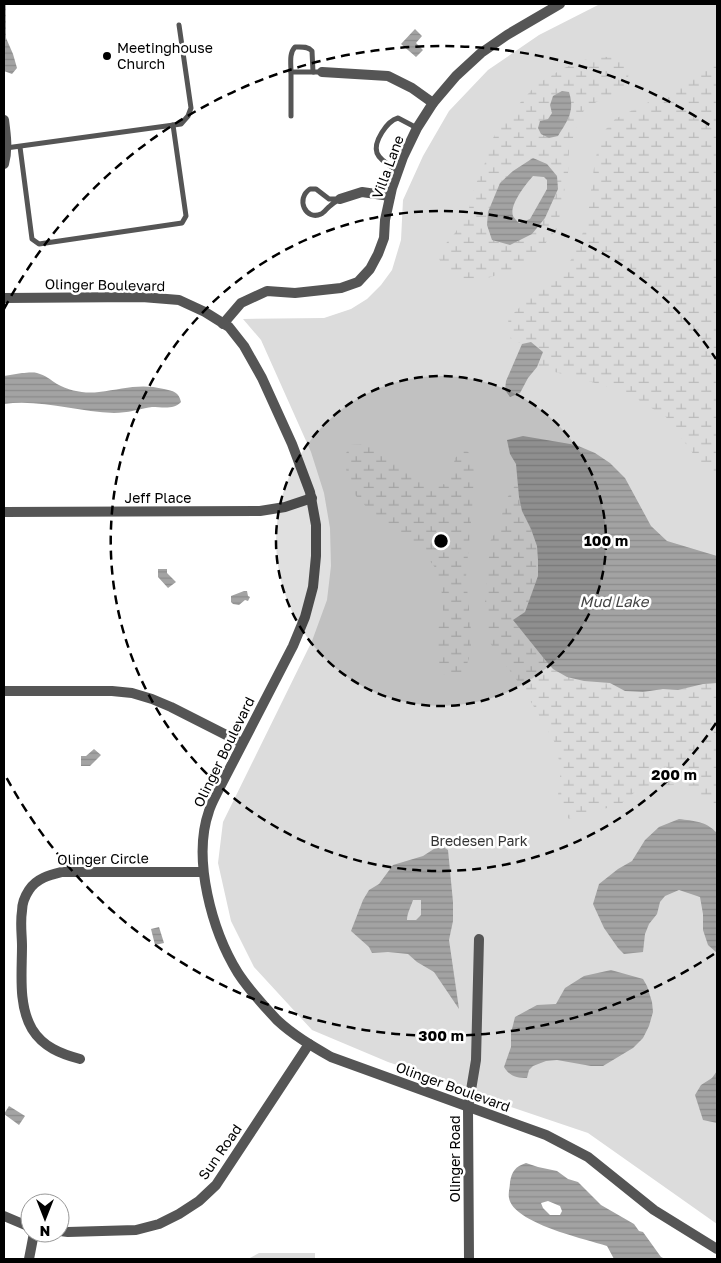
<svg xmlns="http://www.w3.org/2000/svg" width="721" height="1263" font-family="'Golos Text',sans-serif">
  <defs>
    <pattern id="wetland-marsh" width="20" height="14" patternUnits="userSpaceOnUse" patternTransform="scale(1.25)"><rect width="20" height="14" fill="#dcdcdc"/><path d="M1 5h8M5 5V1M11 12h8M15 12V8" fill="none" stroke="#bbb"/></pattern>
    <pattern id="water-rules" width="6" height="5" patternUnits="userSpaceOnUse" patternTransform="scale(1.25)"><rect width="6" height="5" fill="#a3a3a3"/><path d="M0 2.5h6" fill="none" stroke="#8b8b8b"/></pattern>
  </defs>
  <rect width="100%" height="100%" fill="#fff"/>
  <g fill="#dcdcdc">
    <polygon points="600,4 717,4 717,1224 588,1133 511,1107 460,1086 388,1062 312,1030 254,967 231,921 218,863 223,822 312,641 327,600 331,566 330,528 324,493 311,452 261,340 243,319 324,318 351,309 367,299 381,285 392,270 401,240 403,200 423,156 449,111 488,70 539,35"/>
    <polygon points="259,1253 315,1253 315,1259 248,1259"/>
  </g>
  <g fill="url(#wetland-marsh)" fill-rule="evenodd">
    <path d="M 594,56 L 621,58 L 630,71 L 624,89 L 586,107 L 579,119 L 569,150 L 568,173 L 557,229 L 540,250 L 508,272 L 473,282 L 448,274 L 439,259 L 447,242 L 455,233 L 468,212 L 475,186 L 484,166 L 490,144 L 500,125 L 537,84 L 564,68 ZM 550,105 L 570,115 L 558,136 L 540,121 L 548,119 L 552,113 ZM 533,158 L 547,164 L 557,176 L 545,218 L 532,234 L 510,245 L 488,212 L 500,183 L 513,171 Z"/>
    <polygon points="717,64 717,478 700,463 666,417 624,391 537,367 543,352 531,342 522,344 510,338 508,319 539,288 563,272 574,255 587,222 594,168 600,136 615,119 649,102 674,92 698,71"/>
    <polygon points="364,444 382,450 397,460 414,473 428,481 447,485 452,473 455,458 465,449 472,456 474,473 472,510 466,577 471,631 471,651 465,671 449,677 441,673 438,654 438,628 443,612 443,600 440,583 436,569 425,554 407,541 383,527 376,517 356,496 349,483 346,469 345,457 349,445"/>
    <polygon points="518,479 519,497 537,546 538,576 525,612 513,620 546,661 553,669 584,681 610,683 625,691 643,692 663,689 678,690 703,684 717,683 717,805 675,785 642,786 621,804 569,819 557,804 561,768 554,741 524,690 490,643 485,602 490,542 500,522 506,500"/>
  </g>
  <g fill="url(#water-rules)" fill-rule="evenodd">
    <polygon points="4,4 6,4 6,38 13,54 17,68 12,74 4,71"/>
    <polygon points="415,29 422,36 416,43 423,50 416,57 401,44"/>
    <path d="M 562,91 L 569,92 C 575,111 568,120 558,136 L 549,138 L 541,134 L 538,128 L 540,121 L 548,119 L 552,113 L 550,105 L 553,96 Z"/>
    <path d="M 533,158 L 547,164 L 557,176 L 558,189 L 545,218 L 532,234 L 510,245 L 492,240 L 487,225 L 488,212 L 500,183 L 513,171 ZM 533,176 L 544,177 L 547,180 L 547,189 L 530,219 L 519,223 C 518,222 514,218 513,216 C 509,205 526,184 533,176 Z"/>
    <polygon points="531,342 543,352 537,367 528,378 520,393 510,397 505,390 506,381 522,344"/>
    <path d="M 22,373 C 26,373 32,372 37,373 C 45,375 51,380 57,384 C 70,391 85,394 99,392 C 123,389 140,383 164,389 C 173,391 179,392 181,402 C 174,410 162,407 152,407 C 139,409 128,413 114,413 C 77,412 41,399 4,404 L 4,376 Z"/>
    <polygon points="523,436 576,445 595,453 610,463 625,478 651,526 667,541 717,556 717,683 703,684 678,690 663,689 643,692 625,691 610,683 584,681 567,677 553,669 546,661 513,620 525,612 538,576 538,560 537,546 531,529 522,511 519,497 516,464 510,454 507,440"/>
    <polygon points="158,569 167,569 167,573 176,582 168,588 158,577"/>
    <polygon points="244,591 247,591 248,596 250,597 248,601 245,600 239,605 233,604 231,602 231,596"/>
    <polygon points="94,749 101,755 90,766 81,766 81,756 86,756"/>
    <path d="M 679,819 C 694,821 706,821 717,833 L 717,953 L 708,945 L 703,930 L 703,914 L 700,897 L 679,890 L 665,896 L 660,902 L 657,914 L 649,924 L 645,934 L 643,952 L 624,954 L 618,948 L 604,928 L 593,904 L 599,884 L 618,869 L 632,861 L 645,840 L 659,827 Z"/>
    <path d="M 440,845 L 448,850 L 453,902 L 453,921 L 449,940 L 459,1009 L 434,972 L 417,962 L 408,954 L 388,952 L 372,953 L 369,947 L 351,931 L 363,900 L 369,890 L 379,884 L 393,865 L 423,856 ZM 413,900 L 421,900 L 421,915 L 416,920 L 407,920 C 407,913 411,907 413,900 Z"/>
    <polygon points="159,927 164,943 155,945 151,929"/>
    <path d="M 611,970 L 643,979 L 647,986 L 652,1002 L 653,1012 L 649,1026 L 643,1038 L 633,1048 L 603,1066 L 591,1066 L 557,1060 L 546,1061 L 533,1066 L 529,1070 L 527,1078 C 518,1078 509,1076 504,1067 L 511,1047 L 511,1033 L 515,1017 L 537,1005 L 556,1004 L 565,988 L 584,976 Z"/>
    <polygon points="717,1071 717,1123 703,1120 695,1095 701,1085 712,1078"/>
    <polygon points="9,1106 25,1116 19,1125 4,1114"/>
    <path d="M 526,1163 L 538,1167 L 557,1171 L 568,1179 L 578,1182 L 601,1205 L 634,1224 L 639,1231 L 643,1232 L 661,1257 L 665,1259 L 614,1259 L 607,1246 C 585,1239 513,1223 509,1198 C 508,1193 510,1187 510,1182 C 512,1171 515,1167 526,1163 ZM 548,1201 L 560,1206 L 562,1211 L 560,1215 L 550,1215 L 543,1208 L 541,1203 Z"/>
  </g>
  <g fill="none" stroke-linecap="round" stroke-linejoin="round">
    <g stroke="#555" stroke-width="5">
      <path d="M 291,72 C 291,64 289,53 295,47 C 301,47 308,46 312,51 L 313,72"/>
      <polyline points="291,116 291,72 322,72"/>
      <polyline points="20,147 32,239 39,244 182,223 186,216 173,125"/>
      <polyline points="6,148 181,124 188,116 191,108 179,25"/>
      <path d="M 398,171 C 392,167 380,161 377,153 C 373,142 387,121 398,118 L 417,128"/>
      <path d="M 310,189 L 316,189 L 329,199 L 340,199 C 337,201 333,203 330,206 C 327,208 324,213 321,214 C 306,221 295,199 310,189 Z"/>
    </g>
    <g stroke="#555" stroke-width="10">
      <polyline points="322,72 388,76 412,88 433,103"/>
      <path d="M 4,120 C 6,135 8,149 4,164"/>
      <polyline points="340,199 362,192 390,196"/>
      <polyline points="223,324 241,303 267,291 295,293 341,288 358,282 370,269 378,254 384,238 385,220 392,188 403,157 417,128 433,103 456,76 481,53 507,35 560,4"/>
      <polyline points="4,512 260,511 285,507 312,498"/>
      <polyline points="4,691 112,691 132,693 152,699 171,707 242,743"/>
      <path d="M 80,1059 C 61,1054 43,1047 32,1029 C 18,1005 22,973 22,946 C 22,935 20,923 22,911 C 22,904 25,896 29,890 C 37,878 50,875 62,872 L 203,872"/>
      <polyline points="4,1216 30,1227"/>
      <polyline points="60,1231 68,1232 136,1230 159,1224 179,1214 199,1201 216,1185 309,1044"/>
      <polyline points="29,1259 34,1233"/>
      <polyline points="469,1259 468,1108 476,1060 479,939"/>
    </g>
    <path stroke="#555" stroke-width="10" d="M 4,298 L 142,297 L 179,300 L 205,312 L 229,327 L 244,346 L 262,378 L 292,444 L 310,492 L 316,525 L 316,556 L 313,587 L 305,617 L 293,646 L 218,791 C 215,797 211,804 209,811 C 192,859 212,931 238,973 C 249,990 263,1005 277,1020 C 293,1035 312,1046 331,1057 L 546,1135 L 588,1157 L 654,1210 L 717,1249"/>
  </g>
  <circle cx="441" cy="541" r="165" fill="#000" fill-opacity=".12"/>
  <g fill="none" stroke="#000" stroke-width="2.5" stroke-dasharray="9 6">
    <circle cx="441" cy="541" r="165"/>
    <path d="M716 723A330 330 0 1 1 716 359"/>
    <path d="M714 954A495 495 0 0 1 4 773M4 309A495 495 0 0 1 714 128"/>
  </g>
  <circle fill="#000" stroke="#fff" stroke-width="2" cx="107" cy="56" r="5"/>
  <g text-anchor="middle" stroke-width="5" stroke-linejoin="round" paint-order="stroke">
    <g font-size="14" fill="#000" stroke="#fff" text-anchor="start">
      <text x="117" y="53">Meetinghouse<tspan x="117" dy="16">Church</tspan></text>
    </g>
    <g font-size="14" fill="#000" stroke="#fff">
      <text transform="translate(388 167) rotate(-70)" y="5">Villa Lane</text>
      <text transform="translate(105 285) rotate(1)" y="5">Olinger Boulevard</text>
      <text x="158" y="503">Jeff Place</text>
      <text transform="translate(224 752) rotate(-64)" y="5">Olinger Boulevard</text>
      <text transform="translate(103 859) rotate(-1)" y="5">Olinger Circle</text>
      <text transform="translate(453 1087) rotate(20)" y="5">Olinger Boulevard</text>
      <text transform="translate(220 1152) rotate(-55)" y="5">Sun Road</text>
      <text transform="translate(455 1159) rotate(-90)" y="5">Olinger Road</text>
    </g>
    <g font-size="14" fill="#333" stroke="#fff">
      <text x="479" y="846">Bredesen Park</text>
    </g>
    <g font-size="15" font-style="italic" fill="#444" stroke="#fff">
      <text x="614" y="607">Mud Lake</text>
    </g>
  </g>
  <circle cx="441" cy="541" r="8" fill="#000" stroke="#fff" stroke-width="2.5"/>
  <g font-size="15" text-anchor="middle" font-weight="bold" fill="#000" stroke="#fff" stroke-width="5" stroke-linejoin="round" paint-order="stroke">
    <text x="606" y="546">100 m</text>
    <text x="674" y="780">200 m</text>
    <text x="441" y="1041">300 m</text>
  </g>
  <rect width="721" height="1263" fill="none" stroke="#000000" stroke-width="10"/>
  <g transform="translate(45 1218) rotate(180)"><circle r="24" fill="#ffffff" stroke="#999999"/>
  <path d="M0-4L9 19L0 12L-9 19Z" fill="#000000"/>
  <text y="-8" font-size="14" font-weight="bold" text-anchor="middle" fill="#000000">N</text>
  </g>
</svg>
